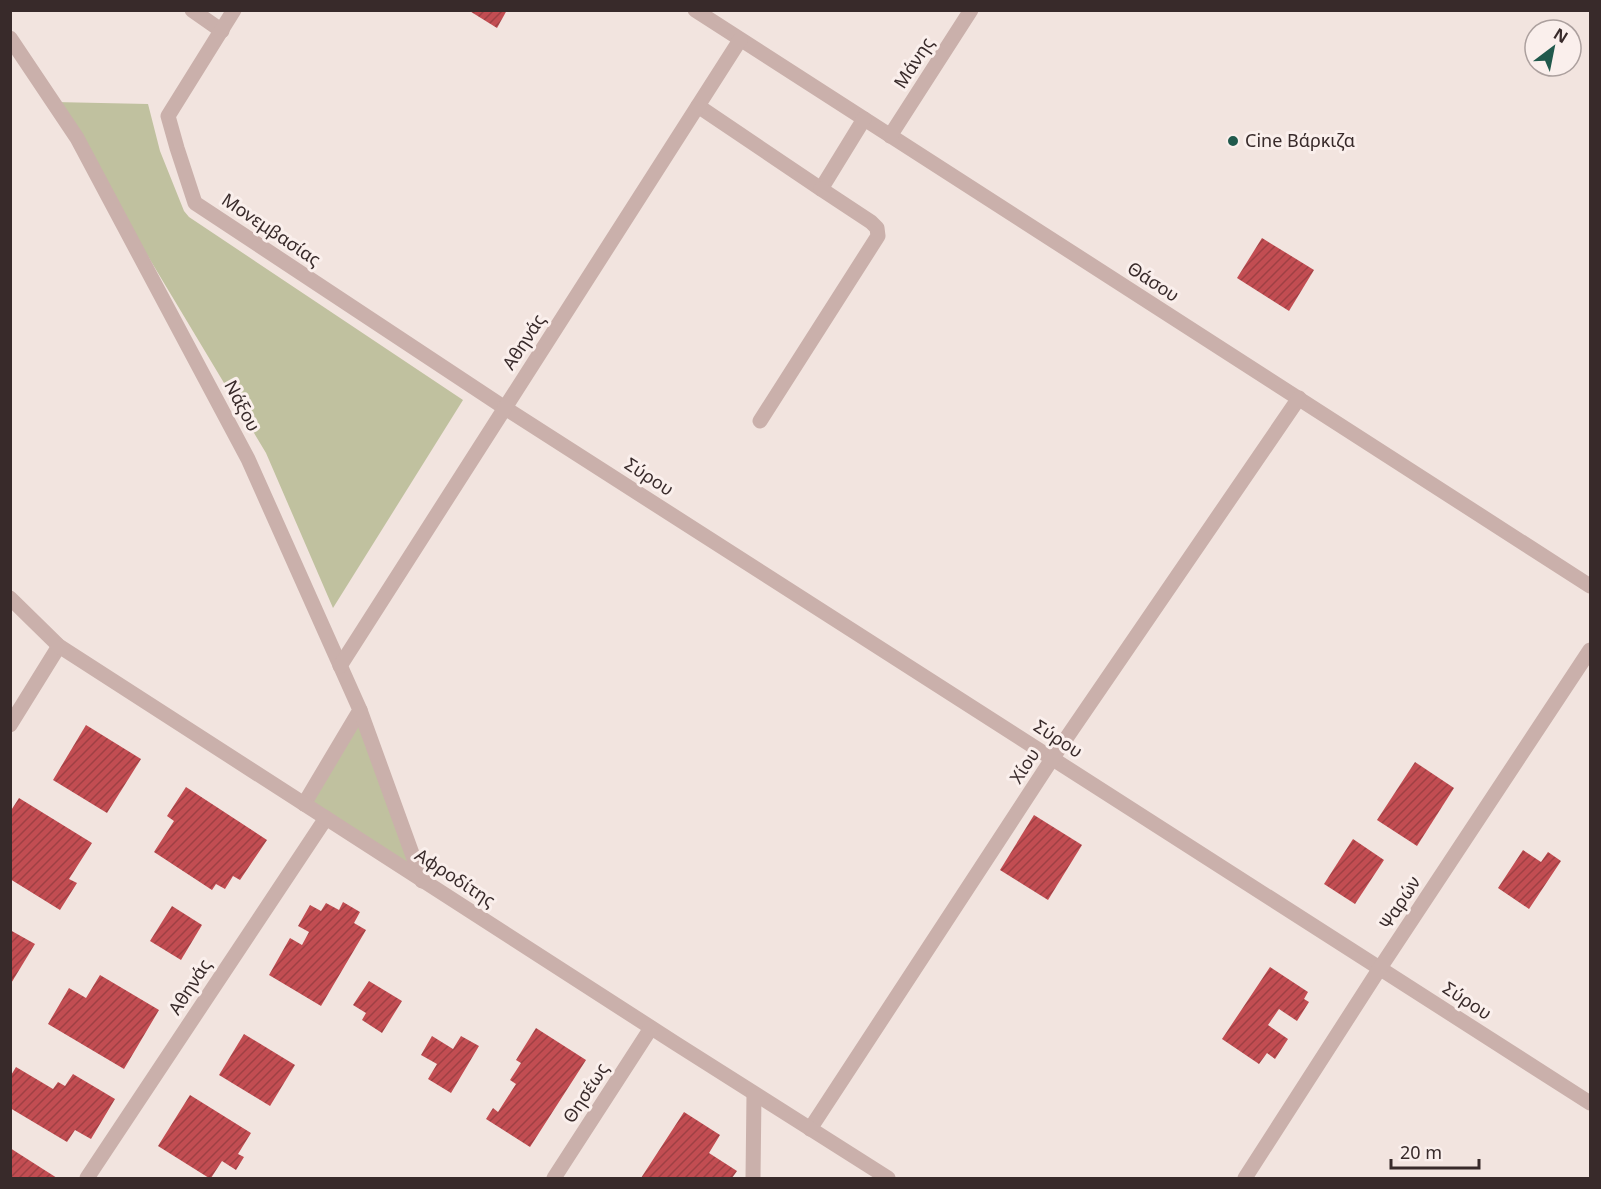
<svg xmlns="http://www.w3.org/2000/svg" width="1601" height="1189" font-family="'Noto Sans',sans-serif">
  <defs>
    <pattern id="building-hatch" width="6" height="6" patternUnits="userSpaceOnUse" patternTransform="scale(1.5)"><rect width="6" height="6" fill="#c24d52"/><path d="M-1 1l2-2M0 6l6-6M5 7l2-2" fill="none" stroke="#9f4044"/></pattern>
  </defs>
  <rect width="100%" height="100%" fill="#f2e4df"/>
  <g fill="#c0c19f">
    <polygon points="54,102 148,104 160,151 184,211 189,217 463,400 333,608 266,453 77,138"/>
    <polygon points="360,710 422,881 304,804"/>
  </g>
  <g fill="url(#building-hatch)">
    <polygon points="468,10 507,10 497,28"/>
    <polygon points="1262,238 1314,270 1289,311 1237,278"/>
    <polygon points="86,725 141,759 107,813 53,780"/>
    <polygon points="1415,762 1454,788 1417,846 1377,820"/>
    <polygon points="186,787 267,840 240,880 233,876 225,889 216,884 212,890 154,852 174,821 167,816"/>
    <polygon points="19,798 92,843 69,879 77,883 60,910 10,879 10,812"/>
    <polygon points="1034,815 1082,845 1048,900 1000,870"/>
    <polygon points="1353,839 1384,860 1355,904 1324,884"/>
    <polygon points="1523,850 1541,862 1548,852 1561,861 1529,909 1498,888"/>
    <polygon points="343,902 360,912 354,923 366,930 321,1006 269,975 290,938 302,945 309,932 298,926 310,905 321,911 326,903 339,910"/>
    <polygon points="172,906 202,925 181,960 150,941"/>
    <polygon points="10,930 35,944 10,985"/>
    <polygon points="1270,967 1308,992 1304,999 1309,1002 1297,1021 1279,1009 1268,1025 1288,1039 1275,1059 1267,1053 1259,1064 1222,1039"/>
    <polygon points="100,975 159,1010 124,1069 48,1024 69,988 86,998"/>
    <polygon points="369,981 402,1001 382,1033 362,1020 366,1013 353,1005"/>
    <polygon points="536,1028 586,1060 530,1147 486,1119 493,1108 498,1112 516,1084 510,1080 521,1063 516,1060"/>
    <polygon points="244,1034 295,1065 270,1106 219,1075"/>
    <polygon points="432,1036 453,1049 461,1036 479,1046 451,1093 428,1079 437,1064 421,1055"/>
    <polygon points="16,1067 53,1089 58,1082 65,1086 73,1074 115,1099 91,1139 75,1130 67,1142 10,1108 10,1077"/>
    <polygon points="190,1095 251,1133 238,1154 244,1157 236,1170 222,1161 211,1178 209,1178 158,1146"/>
    <polygon points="684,1112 720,1135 709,1153 737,1171 732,1178 641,1178"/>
    <polygon points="10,1148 57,1178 10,1178"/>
  </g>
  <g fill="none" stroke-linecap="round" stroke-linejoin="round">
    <g stroke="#cab0ab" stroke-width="15">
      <polyline points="192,10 222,31"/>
      <polyline points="234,10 168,116 177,148 195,203 505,408 1590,1103"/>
      <polyline points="695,10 1590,586"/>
      <polyline points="10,38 77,138 248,459 360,710 304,804"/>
      <polyline points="698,106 821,189 864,119"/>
      <polyline points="890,136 971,10"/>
      <polyline points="760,421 878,236 877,228 871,222 821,189"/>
      <polyline points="340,666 740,40"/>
      <polyline points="360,710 422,881"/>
      <polyline points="10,725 59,646"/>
      <polyline points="810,1129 1052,759 1299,398"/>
      <polyline points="87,1178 326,818"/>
    </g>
    <g stroke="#cab0ab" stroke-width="15">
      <polyline points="10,598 59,646 675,1043 888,1178"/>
      <polyline points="554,1178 651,1028"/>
      <polyline points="753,1178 754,1094"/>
      <polyline points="1245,1178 1380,968 1590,650"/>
    </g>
  </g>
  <circle fill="#20594c" stroke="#faefec" stroke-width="2" cx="1233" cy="141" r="6"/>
  <g text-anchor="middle" stroke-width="6" stroke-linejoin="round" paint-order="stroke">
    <g font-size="18" fill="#382a2a" stroke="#faefec">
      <text transform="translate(914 63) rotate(-57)" y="6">Μάνης</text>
      <text transform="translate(271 230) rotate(34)" y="6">Movεμβασίας</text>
      <text transform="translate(1153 282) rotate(33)" y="6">Θάσου</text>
      <text transform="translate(524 342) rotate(-57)" y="6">Αθηνάς</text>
      <text transform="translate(242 406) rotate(62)" y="6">Νάξου</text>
      <text transform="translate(649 477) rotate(33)" y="6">Σύρου</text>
      <text transform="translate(1058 739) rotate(33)" y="6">Σύρου</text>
      <text transform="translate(1025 766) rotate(-57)" y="6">Χίου</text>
      <text transform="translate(455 878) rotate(33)" y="6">Αφροδίτης</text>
      <text transform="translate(1400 903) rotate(-57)" y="6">Ψαρών</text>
      <text transform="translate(190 987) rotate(-57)" y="6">Αθηνάς</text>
      <text transform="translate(1467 1001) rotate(33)" y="6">Σύρου</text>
      <text transform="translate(586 1093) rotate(-57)" y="6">Θησέως</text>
    </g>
    <g font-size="18" fill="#382a2a" stroke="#faefec" text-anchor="start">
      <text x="1245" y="147">Cine Βάρκιζα</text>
    </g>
  </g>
  <rect width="1601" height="1189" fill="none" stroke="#382a2a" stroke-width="24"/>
  <g transform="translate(1553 48) rotate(32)"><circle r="28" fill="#faefec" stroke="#aca09e" stroke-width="1.5"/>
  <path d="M0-4.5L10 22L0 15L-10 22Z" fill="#20594c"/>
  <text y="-9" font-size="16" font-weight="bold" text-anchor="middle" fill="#382a2a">N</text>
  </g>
  <path d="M1391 1159v9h88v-9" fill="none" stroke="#382a2a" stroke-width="3"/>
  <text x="1400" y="1159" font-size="18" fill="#382a2a" stroke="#faefec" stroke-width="4.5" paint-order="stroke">20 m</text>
</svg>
